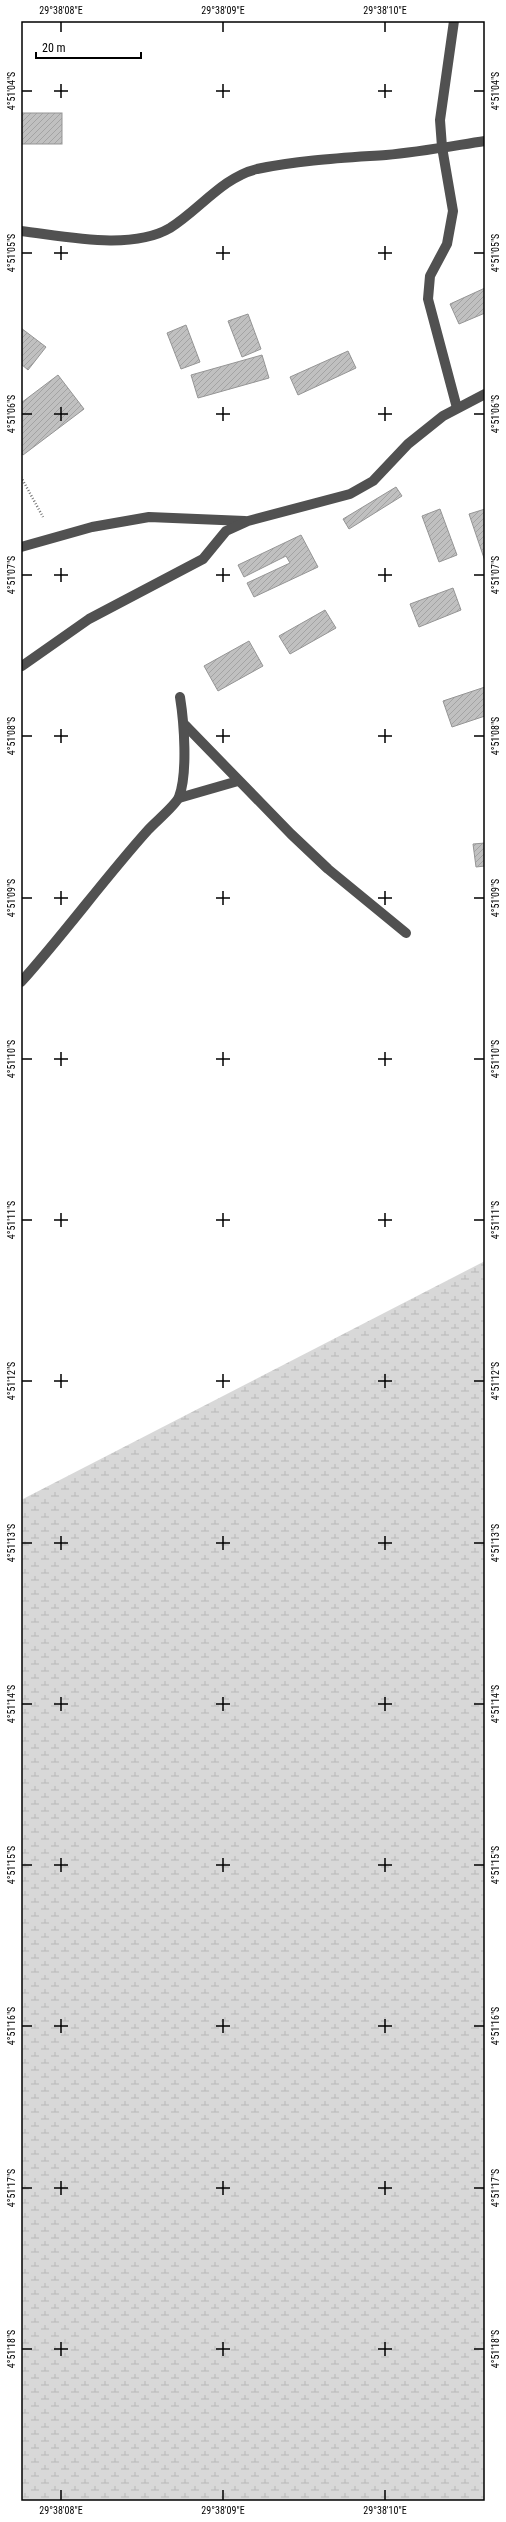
<svg xmlns="http://www.w3.org/2000/svg" width="506" height="2522" font-family="'Roboto Condensed',sans-serif">
  <defs>
    <pattern id="wetland-marsh" width="20" height="14" patternUnits="userSpaceOnUse"><rect width="20" height="14" fill="#d8d8d8"/><path d="M1 5h8M5 5V1M11 12h8M15 12V8" fill="none" stroke="#b8b8b8"/></pattern>
    <pattern id="building-hatch" width="6" height="6" patternUnits="userSpaceOnUse"><rect width="6" height="6" fill="#c0c0c0"/><path d="M-1 1l2-2M0 6l6-6M5 7l2-2" fill="none" stroke="#a3a3a3"/></pattern>
  </defs>
  <rect width="100%" height="100%" fill="#fff"/>
  <polygon fill="url(#wetland-marsh)" points="485,1261 485,2501 21,2501 21,1500"/>
  <g fill="url(#building-hatch)" stroke="#959595">
    <rect x="21" y="113" width="41" height="31"/>
    <polygon points="485,288 485,313 459,324 450,304"/>
    <polygon points="248,314 261,349 242,357 228,321"/>
    <polygon points="186,325 200,362 181,369 167,333"/>
    <polygon points="21,328 46,347 28,370 21,364"/>
    <polygon points="348,351 356,368 298,395 290,377"/>
    <polygon points="262,355 269,378 198,398 191,375"/>
    <polygon points="58,375 84,409 23,455 21,452 21,403"/>
    <polygon points="396,487 402,496 349,529 343,519"/>
    <polygon points="440,509 457,555 439,562 422,516"/>
    <polygon points="485,509 485,561 469,514"/>
    <polygon points="301,535 318,567 254,597 247,583 290,563 286,556 244,577 238,565"/>
    <polygon points="453,588 461,610 419,627 410,604"/>
    <polygon points="325,610 336,628 290,654 279,636"/>
    <polygon points="249,641 263,666 218,691 204,666"/>
    <polygon points="485,687 485,716 452,727 443,701"/>
    <polygon points="485,843 485,866 476,867 473,844"/>
  </g>
  <g fill="none" stroke-linecap="round" stroke-linejoin="round">
    <polyline stroke="#737373" stroke-width="2.5" stroke-dasharray="1 2" stroke-linecap="butt" points="21,477 43,517"/>
    <g stroke="#515151" stroke-width="10">
      <polyline points="454,21 440,120 442,147 453,211 447,244 430,276 428,299 457,408"/>
      <path d="M 21,231 C 64,236 131,251 170,228 C 199,210 223,177 257,169 C 300,160 343,158 386,155 C 419,152 452,146 485,141"/>
      <polyline points="21,547 92,527 149,517 245,521"/>
      <polyline points="22,666 89,619 203,559 226,531 248,521 350,494 373,481 408,444 443,416 485,394"/>
      <polyline points="185,725 291,834 328,869 406,933"/>
      <polyline points="179,798 238,781"/>
      <path d="M 21,982 C 65,933 104,879 148,830 C 155,822 175,806 179,797 C 188,773 184,722 180,697"/>
    </g>
  </g>
  <path fill="none" stroke="#000" stroke-width="1.5" d="M 61,22 L 61,32M 223,22 L 223,32M 385,22 L 385,32M 61,84 L 61,98M 223,84 L 223,98M 385,84 L 385,98M 22,91 L 32,91M 54,91 L 68,91M 216,91 L 230,91M 378,91 L 392,91M 474,91 L 484,91M 61,246 L 61,260M 223,246 L 223,260M 385,246 L 385,260M 22,253 L 32,253M 54,253 L 68,253M 216,253 L 230,253M 378,253 L 392,253M 474,253 L 484,253M 61,407 L 61,421M 223,407 L 223,421M 385,407 L 385,421M 22,414 L 32,414M 54,414 L 68,414M 216,414 L 230,414M 378,414 L 392,414M 474,414 L 484,414M 61,568 L 61,582M 223,568 L 223,582M 385,568 L 385,582M 22,575 L 32,575M 54,575 L 68,575M 216,575 L 230,575M 378,575 L 392,575M 474,575 L 484,575M 61,729 L 61,743M 223,729 L 223,743M 385,729 L 385,743M 22,736 L 32,736M 54,736 L 68,736M 216,736 L 230,736M 378,736 L 392,736M 474,736 L 484,736M 61,891 L 61,905M 223,891 L 223,905M 385,891 L 385,905M 22,898 L 32,898M 54,898 L 68,898M 216,898 L 230,898M 378,898 L 392,898M 474,898 L 484,898M 61,1052 L 61,1066M 223,1052 L 223,1066M 385,1052 L 385,1066M 22,1059 L 32,1059M 54,1059 L 68,1059M 216,1059 L 230,1059M 378,1059 L 392,1059M 474,1059 L 484,1059M 61,1213 L 61,1227M 223,1213 L 223,1227M 385,1213 L 385,1227M 22,1220 L 32,1220M 54,1220 L 68,1220M 216,1220 L 230,1220M 378,1220 L 392,1220M 474,1220 L 484,1220M 61,1374 L 61,1388M 223,1374 L 223,1388M 385,1374 L 385,1388M 22,1381 L 32,1381M 54,1381 L 68,1381M 216,1381 L 230,1381M 378,1381 L 392,1381M 474,1381 L 484,1381M 61,1536 L 61,1550M 223,1536 L 223,1550M 385,1536 L 385,1550M 22,1543 L 32,1543M 54,1543 L 68,1543M 216,1543 L 230,1543M 378,1543 L 392,1543M 474,1543 L 484,1543M 61,1697 L 61,1711M 223,1697 L 223,1711M 385,1697 L 385,1711M 22,1704 L 32,1704M 54,1704 L 68,1704M 216,1704 L 230,1704M 378,1704 L 392,1704M 474,1704 L 484,1704M 61,1858 L 61,1872M 223,1858 L 223,1872M 385,1858 L 385,1872M 22,1865 L 32,1865M 54,1865 L 68,1865M 216,1865 L 230,1865M 378,1865 L 392,1865M 474,1865 L 484,1865M 61,2019 L 61,2033M 223,2019 L 223,2033M 385,2019 L 385,2033M 22,2026 L 32,2026M 54,2026 L 68,2026M 216,2026 L 230,2026M 378,2026 L 392,2026M 474,2026 L 484,2026M 61,2181 L 61,2195M 223,2181 L 223,2195M 385,2181 L 385,2195M 22,2188 L 32,2188M 54,2188 L 68,2188M 216,2188 L 230,2188M 378,2188 L 392,2188M 474,2188 L 484,2188M 61,2342 L 61,2356M 223,2342 L 223,2356M 385,2342 L 385,2356M 22,2349 L 32,2349M 54,2349 L 68,2349M 216,2349 L 230,2349M 378,2349 L 392,2349M 474,2349 L 484,2349M 61,2490 L 61,2500M 223,2490 L 223,2500M 385,2490 L 385,2500"/>
  <rect width="506" height="2522" fill="none" stroke="#ffffff" stroke-width="44"/>
  <path d="M36 52v6h105v-6" fill="none" stroke="#000000" stroke-width="2"/>
  <text x="42" y="52" font-size="12" fill="#000000" stroke="#ffffff" stroke-width="3" paint-order="stroke">20 m</text>
  <rect x="22" y="22" width="462" height="2478" fill="none" stroke="#000" stroke-width="1.5"/>
  <g font-size="10" text-anchor="middle" fill="#000">
    <text x="61" y="14">29°38'08"E</text>
    <text x="223" y="14">29°38'09"E</text>
    <text x="385" y="14">29°38'10"E</text>
    <text transform="translate(11 91) rotate(-90)" y="4">4°51'04"S</text>
    <text transform="translate(495 91) rotate(-90)" y="4">4°51'04"S</text>
    <text transform="translate(11 253) rotate(-90)" y="4">4°51'05"S</text>
    <text transform="translate(495 253) rotate(-90)" y="4">4°51'05"S</text>
    <text transform="translate(11 414) rotate(-90)" y="4">4°51'06"S</text>
    <text transform="translate(495 414) rotate(-90)" y="4">4°51'06"S</text>
    <text transform="translate(11 575) rotate(-90)" y="4">4°51'07"S</text>
    <text transform="translate(495 575) rotate(-90)" y="4">4°51'07"S</text>
    <text transform="translate(11 736) rotate(-90)" y="4">4°51'08"S</text>
    <text transform="translate(495 736) rotate(-90)" y="4">4°51'08"S</text>
    <text transform="translate(11 898) rotate(-90)" y="4">4°51'09"S</text>
    <text transform="translate(495 898) rotate(-90)" y="4">4°51'09"S</text>
    <text transform="translate(11 1059) rotate(-90)" y="4">4°51'10"S</text>
    <text transform="translate(495 1059) rotate(-90)" y="4">4°51'10"S</text>
    <text transform="translate(11 1220) rotate(-90)" y="4">4°51'11"S</text>
    <text transform="translate(495 1220) rotate(-90)" y="4">4°51'11"S</text>
    <text transform="translate(11 1381) rotate(-90)" y="4">4°51'12"S</text>
    <text transform="translate(495 1381) rotate(-90)" y="4">4°51'12"S</text>
    <text transform="translate(11 1543) rotate(-90)" y="4">4°51'13"S</text>
    <text transform="translate(495 1543) rotate(-90)" y="4">4°51'13"S</text>
    <text transform="translate(11 1704) rotate(-90)" y="4">4°51'14"S</text>
    <text transform="translate(495 1704) rotate(-90)" y="4">4°51'14"S</text>
    <text transform="translate(11 1865) rotate(-90)" y="4">4°51'15"S</text>
    <text transform="translate(495 1865) rotate(-90)" y="4">4°51'15"S</text>
    <text transform="translate(11 2026) rotate(-90)" y="4">4°51'16"S</text>
    <text transform="translate(495 2026) rotate(-90)" y="4">4°51'16"S</text>
    <text transform="translate(11 2188) rotate(-90)" y="4">4°51'17"S</text>
    <text transform="translate(495 2188) rotate(-90)" y="4">4°51'17"S</text>
    <text transform="translate(11 2349) rotate(-90)" y="4">4°51'18"S</text>
    <text transform="translate(495 2349) rotate(-90)" y="4">4°51'18"S</text>
    <text x="61" y="2514">29°38'08"E</text>
    <text x="223" y="2514">29°38'09"E</text>
    <text x="385" y="2514">29°38'10"E</text>
  </g>
</svg>
